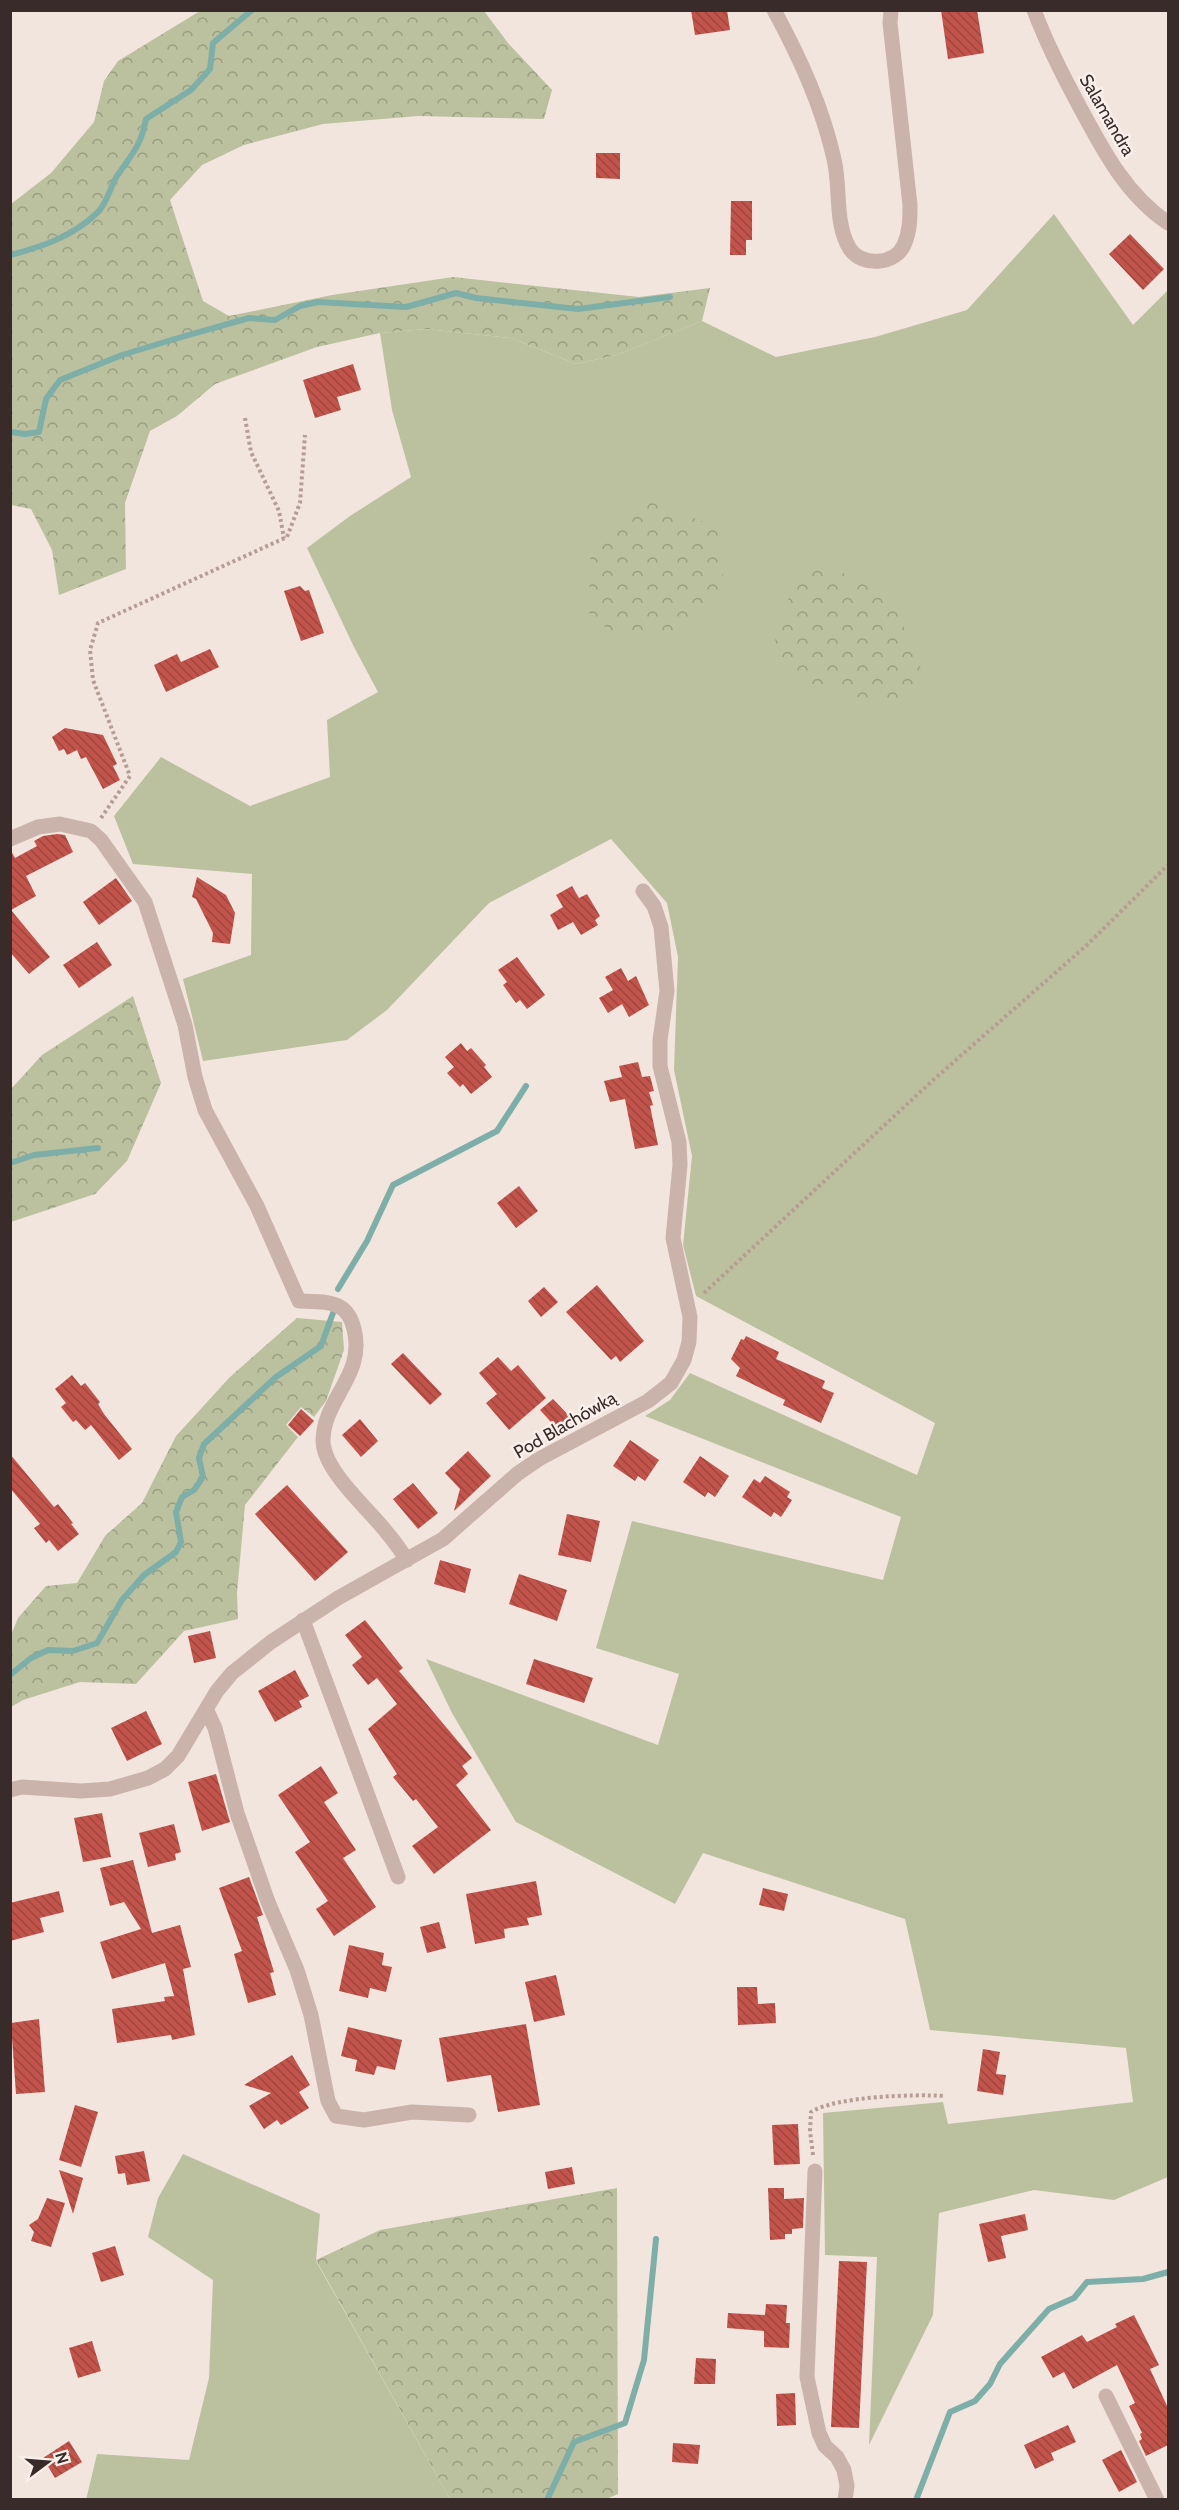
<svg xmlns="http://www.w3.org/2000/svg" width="1179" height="2510" font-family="Cabin,sans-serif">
  <defs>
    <pattern id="forest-crowns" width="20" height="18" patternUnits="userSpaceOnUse" patternTransform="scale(1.5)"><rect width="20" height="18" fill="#bbc19e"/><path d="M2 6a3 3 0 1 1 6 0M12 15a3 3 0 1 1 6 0" fill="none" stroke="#999d81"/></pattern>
    <pattern id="building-back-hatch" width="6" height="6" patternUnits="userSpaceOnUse" patternTransform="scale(1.5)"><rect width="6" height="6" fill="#c2544c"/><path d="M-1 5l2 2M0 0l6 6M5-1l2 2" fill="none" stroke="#9f463f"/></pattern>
  </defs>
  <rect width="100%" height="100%" fill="#f2e5de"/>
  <g fill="#bbc19e">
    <polygon points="1054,214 1133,325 1168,290 1168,2177 1114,2200 1034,2190 939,2213 933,2315 869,2445 877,2257 825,2255 823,2113 943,2102 948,2124 1133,2102 1126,2048 930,2030 905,1919 703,1853 675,1904 516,1822 452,1713 426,1659 658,1745 679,1674 596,1648 632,1521 883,1580 901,1517 645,1416 670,1400 690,1373 917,1475 935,1423 696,1296 683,1245 692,1156 674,1070 678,957 667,903 611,839 489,903 387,1010 347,1040 203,1061 183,979 251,955 252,874 133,864 114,816 161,757 250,806 330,777 327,720 378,692 354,647 307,548 350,516 411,477 392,410 380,333 426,329 511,338 576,364 617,355 702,321 776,357 875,337 967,310"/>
    <polygon points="183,2154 320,2214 316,2261 450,2499 86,2500 97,2454 189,2460 209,2378 213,2280 148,2237 158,2198"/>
  </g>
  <g fill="url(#forest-crowns)">
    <polygon points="200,11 484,11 508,43 552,90 544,119 418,116 323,124 244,145 202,165 170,200 203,301 229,316 332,295 453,277 639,297 710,288 702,321 617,355 576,364 511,338 426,329 380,333 317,347 215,384 177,416 150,431 125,503 126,569 59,595 52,550 31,509 11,505 11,204 51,173 94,122 104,81 118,61"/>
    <polygon points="640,498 717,527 724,583 707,615 658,637 611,632 588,612 591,549"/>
    <polygon points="823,562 893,600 925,678 902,700 858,697 804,686 779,669 773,623 797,585"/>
    <polygon points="133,996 161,1083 127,1161 95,1194 11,1222 11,1089 42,1055"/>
    <polygon points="297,1318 342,1322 344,1350 326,1401 314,1417 301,1407 286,1425 298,1437 245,1505 237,1593 238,1619 184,1631 136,1684 80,1682 23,1700 11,1707 11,1635 18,1618 46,1586 77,1583 105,1536 142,1503 176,1436 230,1377"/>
    <polygon points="617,2188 618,2494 604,2500 450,2499 316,2260 380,2230"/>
  </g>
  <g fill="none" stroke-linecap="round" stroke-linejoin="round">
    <g stroke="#7eaea8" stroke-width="6">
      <path d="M 10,255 C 42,247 73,236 97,213 C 107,204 110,187 117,176 C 132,154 141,146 146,119 L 191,90 L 210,69 L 213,43 L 252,10"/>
      <polyline points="10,432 25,434 39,432 46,399 60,380 122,355 178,338 249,318 275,320 300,306 318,302 406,307 456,293 476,298 578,309 670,297"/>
      <polyline points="10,1163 34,1155 98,1148"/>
      <polyline points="338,1289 367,1241 393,1185 497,1131 526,1086"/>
      <polyline points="10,1675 31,1658 48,1650 73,1651 97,1643 122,1600 144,1575 176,1552 181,1542 176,1512 182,1497 194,1490 203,1477 199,1458 204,1444 276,1377 321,1346 333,1313"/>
      <polyline points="547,2500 574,2442 625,2423 644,2360 656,2239"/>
      <polyline points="916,2500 950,2412 975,2401 990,2384 1000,2364 1049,2309 1074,2298 1087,2282 1143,2279 1168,2272"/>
    </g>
  </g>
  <g fill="url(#building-back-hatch)">
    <polygon points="691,10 727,10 730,30 695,35"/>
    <polygon points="941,10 977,10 984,53 948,59"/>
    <polygon points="596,153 620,153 620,179 596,178"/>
    <polygon points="731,201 752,201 752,240 746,240 746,255 730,255"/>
    <polygon points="1130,234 1164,269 1143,290 1109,254"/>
    <polygon points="353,364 361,390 337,397 341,410 315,418 303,380"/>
    <polygon points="300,586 305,591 309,590 324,633 301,641 284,591"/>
    <polygon points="210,649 219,667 166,692 154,665 177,654 181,662"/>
    <polygon points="65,728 103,735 117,764 113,766 120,780 103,789 86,757 81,759 77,750 67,755 64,749 59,751 52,737"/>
    <polygon points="57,834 65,835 73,852 26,876 36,896 11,910 50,957 29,974 10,952 10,849 15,858 37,846 34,841 43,836"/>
    <polygon points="197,877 226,895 235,913 230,944 212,942 213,933 196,899 192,897"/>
    <polygon points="116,878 132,901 99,925 83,902"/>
    <polygon points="572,886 579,898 587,894 600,916 595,920 598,925 581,935 573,922 558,930 550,915 563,907 556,895"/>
    <polygon points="97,942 112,965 79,988 63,965"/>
    <polygon points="517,957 545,995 527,1009 520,1000 516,1003 503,985 507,982 498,970"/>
    <polygon points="621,968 628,981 636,976 649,1005 629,1017 622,1004 608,1013 599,998 613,990 605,977"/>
    <polygon points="461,1043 467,1051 471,1048 486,1065 484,1067 492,1077 471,1094 463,1084 460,1087 447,1073 454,1067 445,1057"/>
    <polygon points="638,1062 642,1077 650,1076 654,1091 649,1092 653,1105 650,1106 658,1145 635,1149 625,1099 610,1102 604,1081 622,1077 619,1066"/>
    <polygon points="519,1186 538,1211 516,1228 497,1203"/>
    <polygon points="597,1285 644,1341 620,1362 616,1356 611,1360 566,1312"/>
    <polygon points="544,1287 558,1302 541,1317 528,1301"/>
    <polygon points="746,1336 779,1352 776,1359 825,1381 822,1388 834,1393 821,1423 783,1405 785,1400 736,1376 740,1368 731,1359 741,1339 744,1340"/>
    <polygon points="403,1353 442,1394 430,1405 391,1364"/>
    <polygon points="498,1357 511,1371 518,1365 546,1398 509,1430 486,1403 497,1394 479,1373"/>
    <polygon points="72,1375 81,1386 85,1383 100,1402 98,1404 104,1414 132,1449 119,1460 91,1425 85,1430 76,1420 73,1422 61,1407 66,1403 55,1389"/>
    <polygon points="553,1399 573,1420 560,1432 540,1410"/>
    <polygon points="301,1409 314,1421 300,1436 288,1425"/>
    <polygon points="360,1419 378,1441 361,1457 342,1435"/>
    <polygon points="630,1440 659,1460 645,1481 638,1476 635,1481 613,1466"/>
    <polygon points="468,1451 491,1476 454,1511 460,1489 445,1473"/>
    <polygon points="10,1454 54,1507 58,1504 73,1523 71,1524 79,1534 58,1551 49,1540 46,1543 34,1528 40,1524 10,1488"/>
    <polygon points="700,1456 729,1476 715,1497 708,1492 705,1497 683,1482"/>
    <polygon points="765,1476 790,1492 787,1497 792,1500 781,1517 774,1512 771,1517 742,1497 754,1479 760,1483"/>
    <polygon points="413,1483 438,1513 418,1529 393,1499"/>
    <polygon points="287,1485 348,1552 315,1581 255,1514"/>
    <polygon points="567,1514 600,1521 591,1562 558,1555"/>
    <polygon points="440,1560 471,1569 465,1593 434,1584"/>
    <polygon points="519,1574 567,1590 557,1621 509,1604"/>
    <polygon points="365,1620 403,1668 399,1671 472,1758 462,1766 468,1774 456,1785 491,1830 434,1874 412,1846 438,1827 416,1799 413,1801 393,1777 397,1774 368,1729 397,1704 377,1678 368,1685 352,1665 362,1657 345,1635"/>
    <polygon points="210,1631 216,1658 194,1663 188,1636"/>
    <polygon points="534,1659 593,1678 584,1703 526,1684"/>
    <polygon points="295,1670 309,1696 299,1701 302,1707 275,1722 258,1691"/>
    <polygon points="146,1711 162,1744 127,1761 111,1728"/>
    <polygon points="321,1766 338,1793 324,1802 356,1850 343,1858 376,1907 334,1936 316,1909 328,1901 295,1852 310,1842 278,1795"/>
    <polygon points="216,1774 230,1822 202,1831 188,1782"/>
    <polygon points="102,1813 111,1857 83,1862 74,1818"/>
    <polygon points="174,1824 181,1852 175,1854 176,1860 148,1867 139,1833"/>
    <polygon points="133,1860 152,1933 180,1925 191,1967 183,1969 195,2035 172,2040 171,2035 117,2043 112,2009 165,2001 164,1997 174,1996 165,1963 112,1979 100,1942 141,1929 124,1902 110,1906 100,1868"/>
    <polygon points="249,1877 263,1915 257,1917 274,1972 270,1973 276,1995 248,2003 234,1954 242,1951 219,1888"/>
    <polygon points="536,1881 542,1915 527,1918 529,1925 504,1929 505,1938 475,1944 466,1894"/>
    <polygon points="763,1888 788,1894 784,1911 759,1905"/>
    <polygon points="59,1891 64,1912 40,1918 44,1932 10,1941 10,1903"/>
    <polygon points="439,1922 446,1948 427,1953 420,1927"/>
    <polygon points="349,1945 384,1953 382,1965 392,1967 386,1992 370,1988 368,1998 339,1991"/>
    <polygon points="556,1975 565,2015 534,2022 525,1982"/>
    <polygon points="737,1987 757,1987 758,2004 775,2003 776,2023 738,2025"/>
    <polygon points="39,2019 45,2092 16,2094 11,2023"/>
    <polygon points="526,2024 540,2105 498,2112 491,2075 447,2082 439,2038"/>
    <polygon points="348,2027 402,2040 395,2070 377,2066 374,2075 355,2071 357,2060 341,2056"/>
    <polygon points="983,2049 1000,2052 996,2074 1006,2075 1003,2095 977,2091"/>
    <polygon points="292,2055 310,2085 299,2092 309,2108 281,2125 277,2120 264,2129 249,2106 271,2093 244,2085"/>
    <polygon points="75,2105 98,2112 81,2167 59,2160"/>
    <polygon points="798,2124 800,2164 774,2165 772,2125"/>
    <polygon points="144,2151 150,2181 127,2185 125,2173 118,2174 115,2156"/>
    <polygon points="572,2167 575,2184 548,2189 545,2172"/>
    <polygon points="59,2170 83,2178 73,2214"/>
    <polygon points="768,2188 784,2188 784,2199 804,2198 803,2228 792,2229 792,2234 785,2234 785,2239 770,2240"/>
    <polygon points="47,2198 65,2203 51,2247 31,2241 34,2232 29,2225 38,2219"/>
    <polygon points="1025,2214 1028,2230 1001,2236 1006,2258 988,2262 979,2224"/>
    <polygon points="115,2246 124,2275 101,2282 92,2253"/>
    <polygon points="839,2261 867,2262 859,2428 831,2427"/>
    <polygon points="766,2304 787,2305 786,2323 790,2323 789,2348 764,2347 764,2331 727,2328 728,2313 765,2315"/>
    <polygon points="1134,2315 1159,2365 1150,2369 1168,2408 1168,2445 1146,2456 1139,2441 1142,2439 1140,2434 1142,2433 1129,2406 1135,2403 1117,2365 1073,2389 1064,2372 1053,2378 1041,2357 1082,2335 1087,2342 1117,2327 1115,2324"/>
    <polygon points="92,2341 101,2371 78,2378 69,2348"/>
    <polygon points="696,2358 716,2359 715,2384 694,2384"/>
    <polygon points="795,2393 796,2425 777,2426 776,2394"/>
    <polygon points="1068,2425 1076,2442 1051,2453 1054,2460 1035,2469 1024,2445"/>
    <polygon points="69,2441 82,2462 55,2478 43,2458"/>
    <polygon points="673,2443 700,2445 698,2464 672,2462"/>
    <polygon points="1121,2450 1137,2482 1119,2492 1102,2460"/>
  </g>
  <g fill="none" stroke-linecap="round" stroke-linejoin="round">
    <g stroke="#b69d94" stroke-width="4" stroke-dasharray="3 3" stroke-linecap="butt">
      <polyline points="245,418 251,452 279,511 284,538"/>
      <polyline points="101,818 130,776 93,680 90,650 98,623 287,537 300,503 305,435"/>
      <polyline points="704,1293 932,1081 1087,945 1168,865"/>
      <path d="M 813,2155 L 810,2131 L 811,2112 C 837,2096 914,2094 945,2096"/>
    </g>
    <g stroke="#cab3aa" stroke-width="15">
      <path d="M 774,10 C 800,58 822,106 834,159 C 841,187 834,224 850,249 C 862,267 895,265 904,245 C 910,232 910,218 910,205 L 890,23 L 891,10"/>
      <path d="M 1034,10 C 1047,45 1064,78 1082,111 C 1105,154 1127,195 1168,223"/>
      <path d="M 10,839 L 38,827 L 60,824 L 91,831 L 101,840 L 145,902 L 185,1025 L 195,1077 L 205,1110 L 257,1206 L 299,1301 C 325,1302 347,1299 354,1329 C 366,1375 323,1399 323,1441 C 324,1472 370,1510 388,1534 C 395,1542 401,1551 407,1560"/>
      <polyline points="303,1620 398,1877"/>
      <polyline points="207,1711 215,1728 237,1813 268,1902 297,1970 311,2015 328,2101 336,2116 364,2120 412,2112 469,2115"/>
      <polyline points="10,1790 22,1787 81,1791 110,1789 148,1778 165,1769 178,1756 217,1691 232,1673 271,1642 338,1598 443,1539 517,1474 539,1459 648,1401 671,1383 684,1360 689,1342 690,1317 673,1238 680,1165 679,1142 660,1066 660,1040 667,991 661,927 654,906 643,891"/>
      <polyline points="815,2171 807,2377 819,2433 825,2446 837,2457 844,2470 847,2486 845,2500"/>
      <polyline points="1106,2396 1157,2500"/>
    </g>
  </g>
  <g text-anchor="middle" stroke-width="5" stroke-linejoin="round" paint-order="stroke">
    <g font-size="18" fill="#382b29" stroke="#f9f0eb">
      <text transform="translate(1107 115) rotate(60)" y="6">Salamandra</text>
      <text transform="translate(565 1425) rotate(-30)" y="6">Pod Blachówką</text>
    </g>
  </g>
  <rect width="1179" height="2510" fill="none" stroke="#382b29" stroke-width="24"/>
  <g transform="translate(48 2462) rotate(74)" stroke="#f9f0eb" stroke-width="4.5" paint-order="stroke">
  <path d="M0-4.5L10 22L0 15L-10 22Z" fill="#382b29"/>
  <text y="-9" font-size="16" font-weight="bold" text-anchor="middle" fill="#382b29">N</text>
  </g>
</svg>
